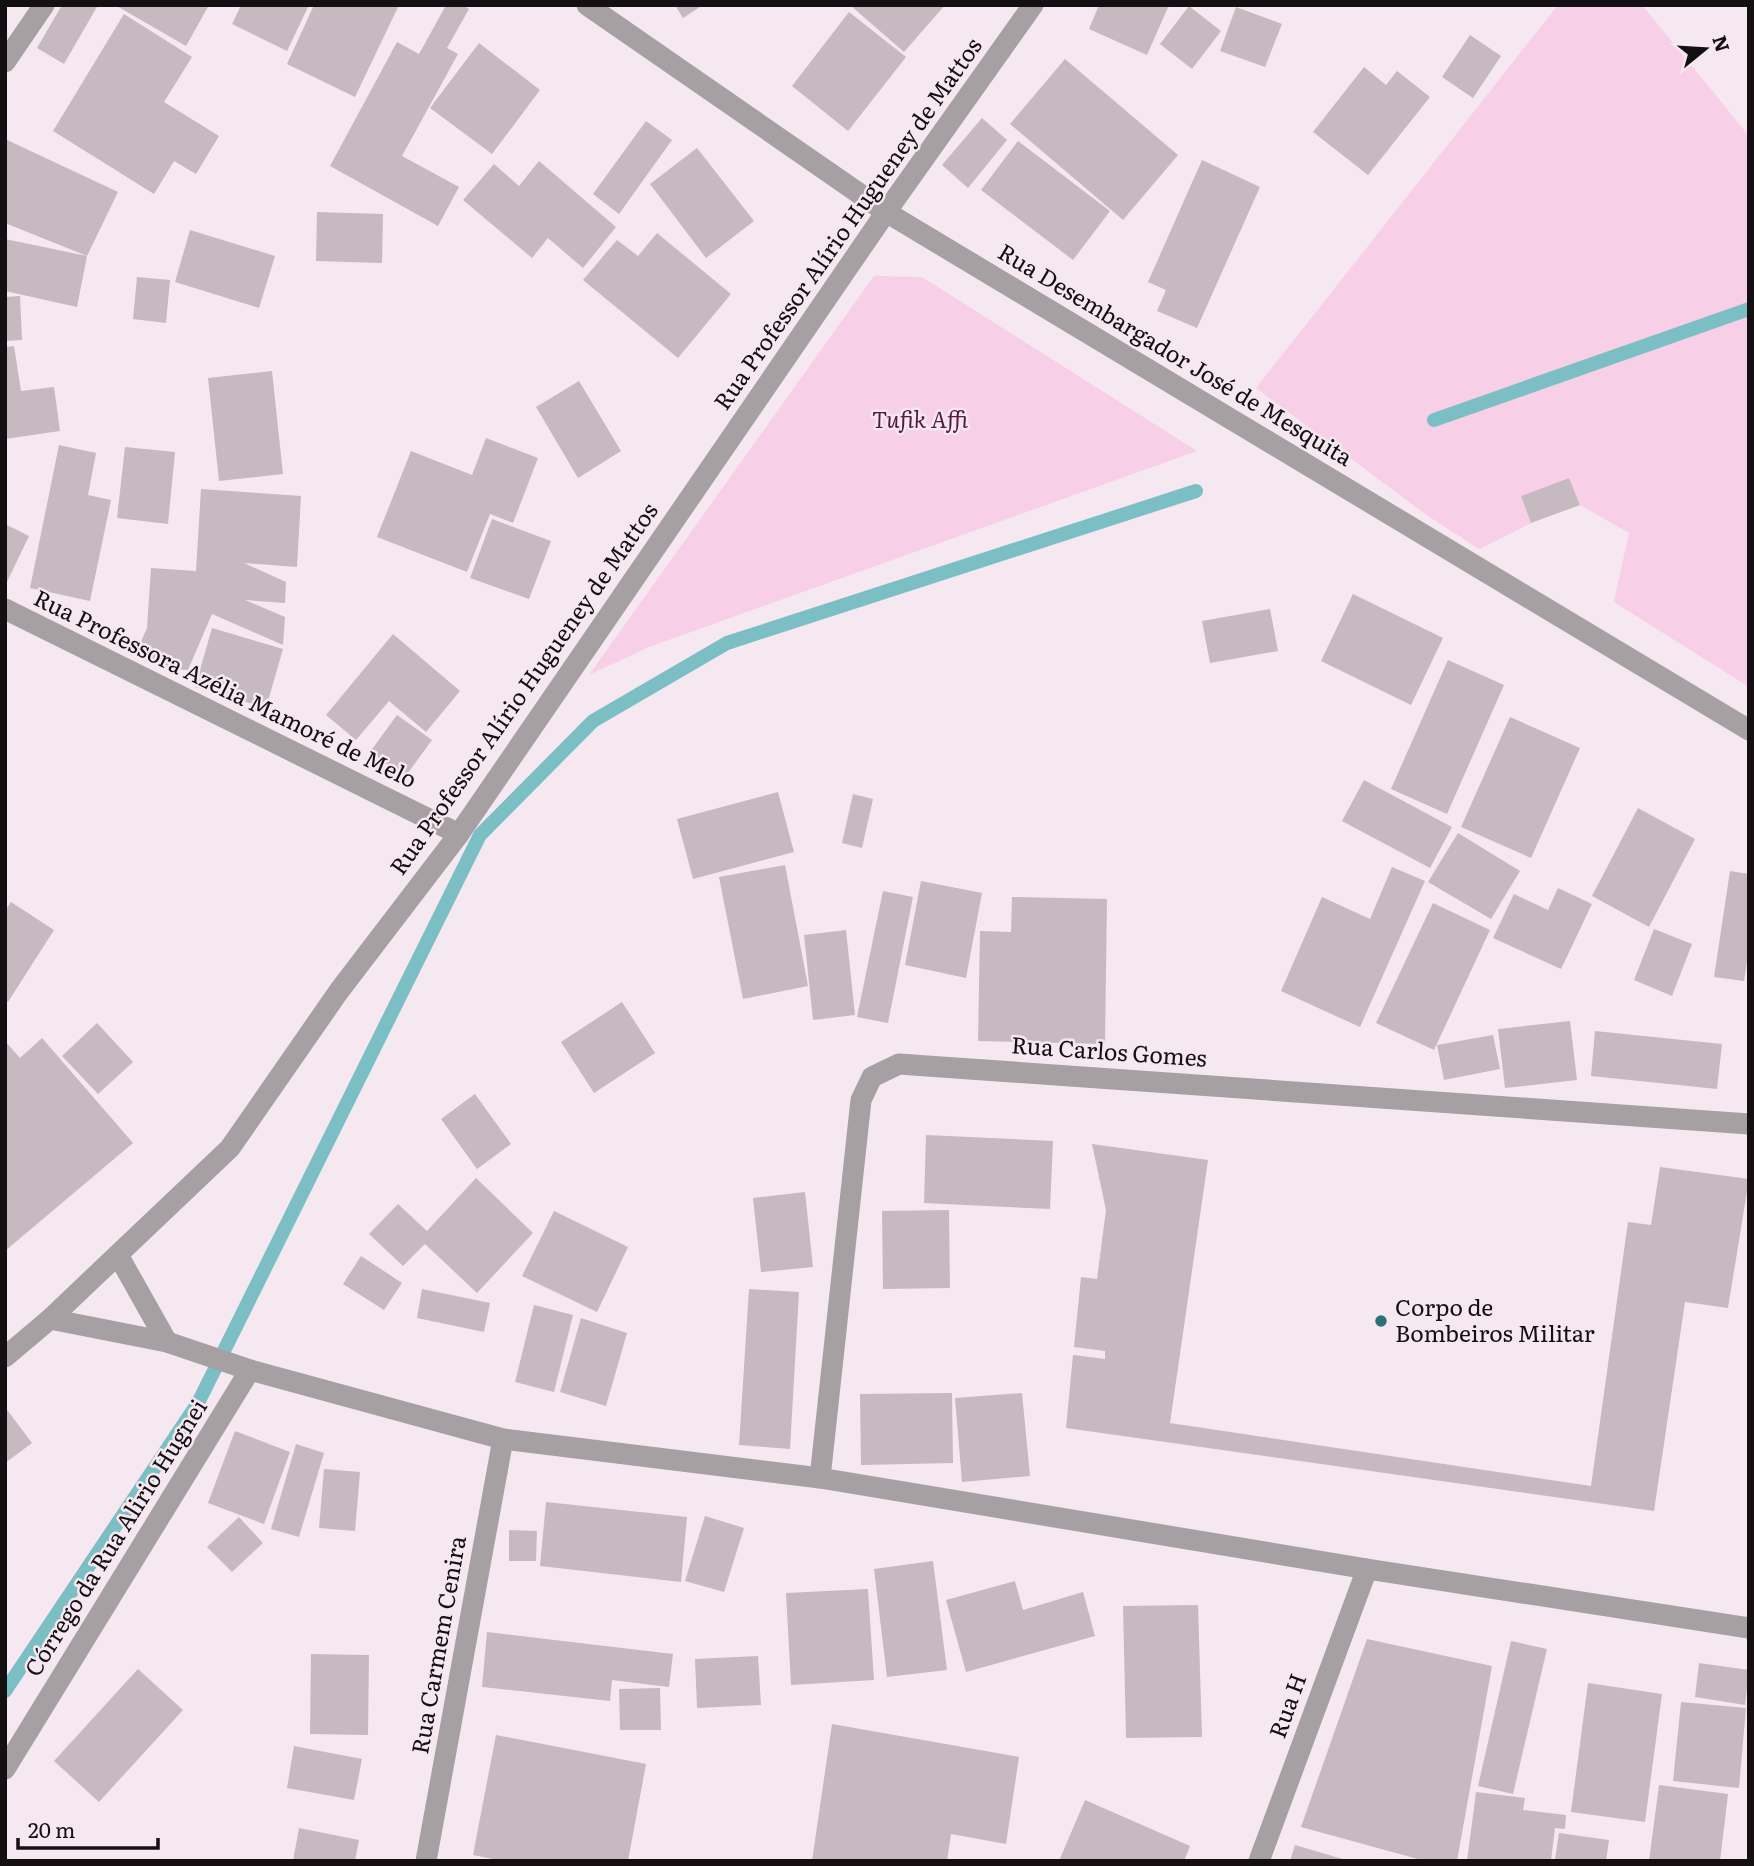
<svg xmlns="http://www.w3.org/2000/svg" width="1754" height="1866" font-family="Literata,serif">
  <rect width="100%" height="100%" fill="#f6e8f0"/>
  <g fill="#f7cfe6">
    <polygon points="1558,5 1642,5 1749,136 1749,687 1614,602 1629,533 1580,505 1569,478 1521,496 1531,523 1479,549 1428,516 1256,388"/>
    <polygon points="874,276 922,277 1197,451 649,647 589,675"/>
  </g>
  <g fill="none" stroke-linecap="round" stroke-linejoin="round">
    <g stroke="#7bbfc5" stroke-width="14">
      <polyline points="1434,420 1749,309"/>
      <polyline points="5,1691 198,1403 480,835 593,721 727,643 1196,491"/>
    </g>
  </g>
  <g fill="#c6b9c0">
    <polygon points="62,5 98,5 64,64 37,48"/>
    <polygon points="115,5 209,5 186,46"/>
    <polygon points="241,5 309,5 287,51 232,24"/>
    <polygon points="314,5 399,5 355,97 287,64"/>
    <polygon points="442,5 463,5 469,9 447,48 458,54 402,156 459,187 438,226 330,166 397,42 419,54 445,7"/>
    <polygon points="675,5 703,5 683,18"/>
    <polygon points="850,5 945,5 904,52"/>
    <polygon points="1099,5 1169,5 1147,55 1089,29"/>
    <polygon points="1189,6 1221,31 1192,69 1160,44"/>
    <polygon points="1236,7 1282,24 1265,67 1220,51"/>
    <polygon points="849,12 906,57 848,131 792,86"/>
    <polygon points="124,14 192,57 164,102 219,136 196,174 174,161 154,194 53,131"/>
    <polygon points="1470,35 1501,56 1473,98 1442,77"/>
    <polygon points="479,43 540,90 492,154 430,108"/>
    <polygon points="1065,59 1178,155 1123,220 1010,124"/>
    <polygon points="1364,67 1386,85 1397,71 1430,97 1368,175 1313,132"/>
    <polygon points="982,118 1007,140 968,188 942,165"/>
    <polygon points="646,121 672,140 619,214 593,194"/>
    <polygon points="5,139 118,192 87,256 77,307 5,291 5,239 87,256 5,223"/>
    <polygon points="1018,141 1110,211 1073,260 981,190"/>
    <polygon points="697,148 754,221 706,258 650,184"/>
    <polygon points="1202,160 1260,187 1197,328 1157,311 1166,290 1148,282"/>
    <polygon points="539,161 616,227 583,268 548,238 532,258 463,200 494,164 519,186"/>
    <polygon points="317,212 383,214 382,263 316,261"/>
    <polygon points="190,230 275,256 259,308 175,282"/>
    <polygon points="657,233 731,294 678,358 583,280 617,240 638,256"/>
    <polygon points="137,277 170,280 166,323 133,319"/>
    <polygon points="20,296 22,340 5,341 5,297"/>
    <polygon points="14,346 21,391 54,387 60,431 5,439 5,347"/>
    <polygon points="272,371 283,474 219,481 208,378"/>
    <polygon points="579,381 621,451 578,478 536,407"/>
    <polygon points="486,438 538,458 513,523 490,514 467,572 377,537 411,451 472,475"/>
    <polygon points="59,445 96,453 88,495 111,500 90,601 30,588"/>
    <polygon points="125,447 175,452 168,524 117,518"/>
    <polygon points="1569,478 1580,505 1531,523 1521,496"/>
    <polygon points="201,489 301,496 297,567 244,563 286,582 285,603 245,600 285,617 283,645 212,614 188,670 166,669 135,655 147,628 151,568 196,571"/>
    <polygon points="492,519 551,541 529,599 470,578"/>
    <polygon points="5,524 29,536 5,586"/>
    <polygon points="1353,594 1443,638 1411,705 1321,661"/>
    <polygon points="1270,609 1278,651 1210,663 1202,621"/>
    <polygon points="212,628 283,649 266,708 195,687"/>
    <polygon points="393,634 460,691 426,732 389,701 356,740 326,715"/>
    <polygon points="1448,660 1504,685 1447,814 1391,789"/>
    <polygon points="397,715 432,740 405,777 370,752"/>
    <polygon points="1510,717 1580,748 1531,858 1461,827"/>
    <polygon points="1364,780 1452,827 1430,868 1342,821"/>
    <polygon points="778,792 794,852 693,879 677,819"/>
    <polygon points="853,794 873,799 862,848 842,843"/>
    <polygon points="1638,808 1695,839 1649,927 1592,896"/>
    <polygon points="1458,833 1520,871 1491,919 1428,882"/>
    <polygon points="785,865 808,986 743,999 719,877"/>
    <polygon points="1392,867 1425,881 1360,1027 1281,991 1322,897 1370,919"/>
    <polygon points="1730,871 1749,874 1749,949 1744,981 1714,977"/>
    <polygon points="921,881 982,893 966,978 905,965"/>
    <polygon points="1558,888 1592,904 1561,969 1493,938 1514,894 1548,910"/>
    <polygon points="883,891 913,897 888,1023 857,1017"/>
    <polygon points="1012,897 1107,899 1105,1044 978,1041 980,931 1011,932"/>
    <polygon points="11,902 54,930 8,1002 5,1000 5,911"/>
    <polygon points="1433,903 1490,930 1434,1050 1376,1023"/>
    <polygon points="1654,929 1692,944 1672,996 1634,980"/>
    <polygon points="846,930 855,1015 813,1020 804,935"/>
    <polygon points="622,1002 655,1053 594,1093 561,1042"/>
    <polygon points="1570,1021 1577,1080 1505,1088 1498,1029"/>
    <polygon points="97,1023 133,1062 98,1094 62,1056"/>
    <polygon points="1595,1031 1722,1044 1717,1089 1591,1076"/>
    <polygon points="1493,1035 1500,1069 1444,1080 1437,1045"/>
    <polygon points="42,1038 133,1143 5,1251 5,1041 20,1058"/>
    <polygon points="475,1094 511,1144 477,1169 441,1119"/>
    <polygon points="926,1135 1053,1141 1050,1209 924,1203"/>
    <polygon points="1092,1144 1208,1160 1170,1423 1591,1486 1628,1222 1651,1225 1660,1167 1749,1179 1728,1308 1685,1302 1654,1511 1066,1428 1073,1355 1105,1359 1105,1351 1074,1347 1081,1277 1097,1279 1106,1210"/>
    <polygon points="476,1178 533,1233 477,1293 425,1244 403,1266 369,1234 398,1204 427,1231"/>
    <polygon points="805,1192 813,1267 761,1272 753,1198"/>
    <polygon points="949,1210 950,1288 883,1289 882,1211"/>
    <polygon points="554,1211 628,1247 597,1312 522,1276"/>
    <polygon points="361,1256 402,1283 384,1310 343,1284"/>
    <polygon points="422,1289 490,1303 484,1332 417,1318"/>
    <polygon points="749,1289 799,1292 790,1449 739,1445"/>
    <polygon points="534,1305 573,1315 554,1392 515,1382"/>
    <polygon points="581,1318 627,1333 606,1406 560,1392"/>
    <polygon points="952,1393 953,1463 861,1465 860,1394"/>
    <polygon points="1022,1393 1030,1476 962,1482 955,1398"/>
    <polygon points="5,1407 32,1443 5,1463"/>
    <polygon points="235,1431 290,1452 264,1524 208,1503"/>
    <polygon points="296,1444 324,1453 299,1537 271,1529"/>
    <polygon points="324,1469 360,1472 355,1531 319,1528"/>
    <polygon points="546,1502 687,1517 681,1582 540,1566"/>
    <polygon points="705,1516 744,1528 724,1592 685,1581"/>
    <polygon points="239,1517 263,1543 232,1572 207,1547"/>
    <polygon points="509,1530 537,1531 536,1561 509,1561"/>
    <polygon points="933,1561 947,1670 887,1677 874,1569"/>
    <polygon points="1015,1581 1023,1610 1083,1592 1095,1636 966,1672 946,1600"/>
    <polygon points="868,1589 874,1680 791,1685 786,1593"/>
    <polygon points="1198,1605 1202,1737 1126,1738 1123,1606"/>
    <polygon points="487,1632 673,1654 669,1687 612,1680 610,1701 482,1687"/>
    <polygon points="1367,1639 1492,1666 1457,1861 1425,1861 1301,1827"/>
    <polygon points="1511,1641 1547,1649 1513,1794 1478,1786"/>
    <polygon points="311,1654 369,1655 368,1735 310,1734"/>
    <polygon points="758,1656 761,1705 697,1708 695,1659"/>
    <polygon points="1699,1663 1749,1670 1745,1705 1695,1697"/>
    <polygon points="138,1669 183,1710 99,1802 54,1761"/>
    <polygon points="1588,1683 1662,1694 1645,1822 1571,1812"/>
    <polygon points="660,1688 661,1730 620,1730 619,1689"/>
    <polygon points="1681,1702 1746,1708 1739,1788 1673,1781"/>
    <polygon points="832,1724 1019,1757 1006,1844 951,1834 947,1861 812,1861"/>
    <polygon points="496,1735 646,1764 628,1861 503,1861 473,1855"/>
    <polygon points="294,1746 362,1759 354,1800 287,1788"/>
    <polygon points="1659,1785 1728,1794 1720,1861 1649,1861"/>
    <polygon points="1476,1792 1525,1798 1523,1810 1566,1815 1565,1829 1555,1828 1551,1861 1467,1861"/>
    <polygon points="1085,1800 1190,1846 1184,1861 1059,1861"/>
    <polygon points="299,1828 359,1840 355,1861 293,1861"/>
    <polygon points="1559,1833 1609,1840 1606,1861 1555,1859"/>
    <polygon points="1295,1845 1346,1860 1346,1861 1290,1861"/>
  </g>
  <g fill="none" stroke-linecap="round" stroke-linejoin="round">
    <g stroke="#a6a0a3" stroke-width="21">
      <polyline points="587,5 886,212 1749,730"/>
      <polyline points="5,62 44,5"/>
      <polyline points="5,609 459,834"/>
      <polyline points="118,1255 167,1342"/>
      <polyline points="50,1319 167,1342 250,1370 503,1439 820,1478 1367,1569 1749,1628"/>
      <polyline points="5,1357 50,1319 230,1148 339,991 459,834 886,212 1033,5"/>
      <polyline points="820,1478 861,1100 872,1077 899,1064 1749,1124"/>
      <polyline points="5,1769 250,1370"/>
      <polyline points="426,1861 503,1439"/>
      <polyline points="1259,1861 1367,1569"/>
    </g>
  </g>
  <circle fill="#287278" stroke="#f6e8f0" stroke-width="2.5" cx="1381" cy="1321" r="7"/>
  <g text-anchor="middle" stroke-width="5" stroke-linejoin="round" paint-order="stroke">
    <g font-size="23" fill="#141012" stroke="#f6e8f0">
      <text transform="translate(848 224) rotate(-55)" y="8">Rua Professor Alírio Hugueney de Mattos</text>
      <text transform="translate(1175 355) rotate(31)" y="8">Rua Desembargador José de Mesquita</text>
      <text transform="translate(225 689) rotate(26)" y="8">Rua Professora Azélia Mamoré de Melo</text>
      <text transform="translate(524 689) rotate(-55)" y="8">Rua Professor Alírio Hugueney de Mattos</text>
      <text transform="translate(1109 1052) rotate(4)" y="8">Rua Carlos Gomes</text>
      <text transform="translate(116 1538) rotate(-58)" y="8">Córrego da Rua Alirio Hugnei</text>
      <text transform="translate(439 1645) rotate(-80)" y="8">Rua Carmem Cenira</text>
      <text transform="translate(1288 1706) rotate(-70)" y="8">Rua H</text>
    </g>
    <g font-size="23" font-style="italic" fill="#541a42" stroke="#f6e8f0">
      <text x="920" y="428">Tufik Affi</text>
    </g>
    <g font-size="23" fill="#141012" stroke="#f6e8f0" text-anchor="start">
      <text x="1395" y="1316">Corpo de<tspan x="1395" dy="26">Bombeiros Militar</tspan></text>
    </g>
  </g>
  <rect width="1754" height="1866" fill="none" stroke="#141012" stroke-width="14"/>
  <g transform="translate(1705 49) rotate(72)" stroke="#f6e8f0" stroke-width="5" paint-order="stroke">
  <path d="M0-5L12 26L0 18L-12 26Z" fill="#141012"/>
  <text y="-10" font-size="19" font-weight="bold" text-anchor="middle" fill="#141012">N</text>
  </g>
  <path d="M18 1838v10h140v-10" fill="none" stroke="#141012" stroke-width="3.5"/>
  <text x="28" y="1838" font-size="21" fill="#141012" stroke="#f6e8f0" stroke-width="5" paint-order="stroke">20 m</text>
</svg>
